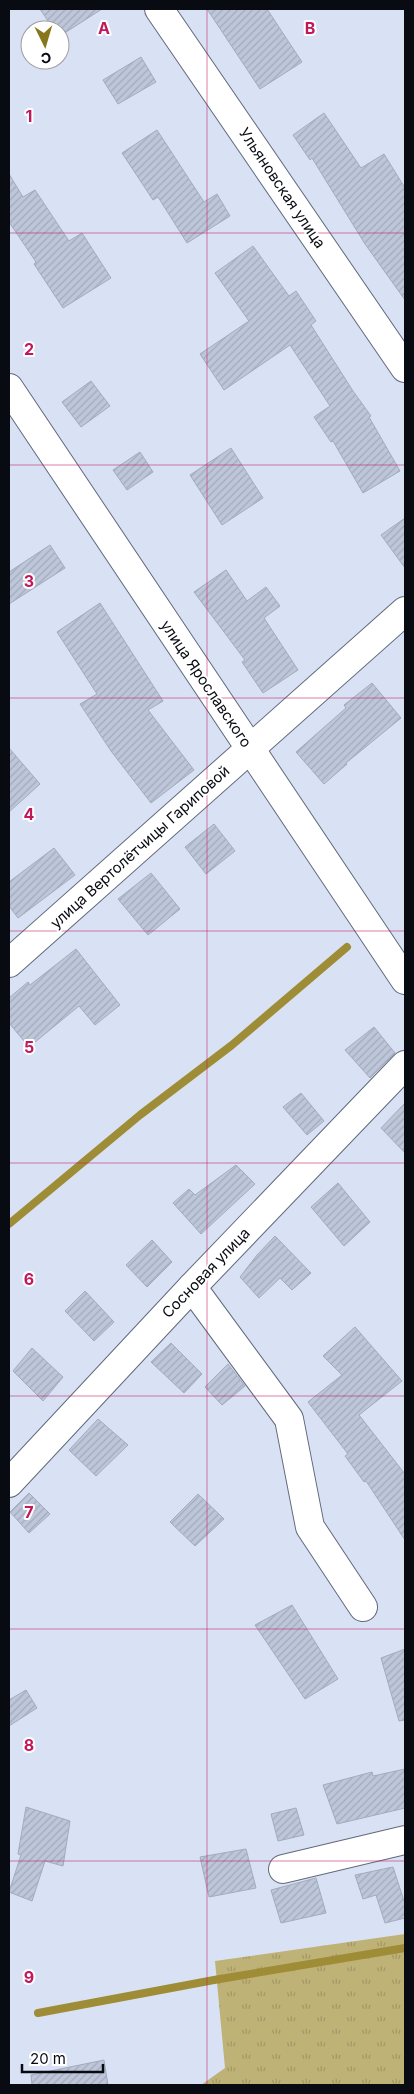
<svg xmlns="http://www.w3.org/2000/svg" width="414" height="2094" font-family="Inter,sans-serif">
  <defs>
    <pattern id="grass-tufts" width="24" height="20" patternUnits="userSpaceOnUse" patternTransform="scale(1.25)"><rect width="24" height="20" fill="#bfb277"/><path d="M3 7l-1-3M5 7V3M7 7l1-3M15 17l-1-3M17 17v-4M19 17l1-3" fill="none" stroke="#a39866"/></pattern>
    <pattern id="building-hatch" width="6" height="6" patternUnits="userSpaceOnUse" patternTransform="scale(1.25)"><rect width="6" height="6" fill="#bec7da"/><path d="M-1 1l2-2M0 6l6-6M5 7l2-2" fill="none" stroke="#a2aaba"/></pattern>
  </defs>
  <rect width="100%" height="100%" fill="#d9e2f5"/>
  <polygon fill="url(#grass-tufts)" points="405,1934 405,2085 201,2085 225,2068 215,1961"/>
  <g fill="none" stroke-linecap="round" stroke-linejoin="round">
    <g stroke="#9e8d36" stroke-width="8">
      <polyline points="9,1224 140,1115 232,1045 347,947"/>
      <polyline points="38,2013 214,1980 405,1948"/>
    </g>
  </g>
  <g fill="url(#building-hatch)" stroke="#a3abbe">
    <polygon points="40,9 102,9 60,36 60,30 54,30"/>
    <polygon points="207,9 267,9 302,62 260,89"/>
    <polygon points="141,57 156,82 118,104 103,80"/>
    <polygon points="324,113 361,168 384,154 405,188 405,300 365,244 312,158 310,160 293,135"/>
    <polygon points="157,130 204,202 217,194 230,216 187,243 158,197 153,200 122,153"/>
    <polygon points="9,174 23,197 35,190 69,241 82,233 111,278 63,308 34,264 36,262 9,222"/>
    <polygon points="253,246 289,296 296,291 316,321 311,325 353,391 371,416 369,417 400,471 363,493 333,441 331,442 314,417 330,406 290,345 224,390 200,354 249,321 215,273"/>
    <polygon points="91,381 110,406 81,427 62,402"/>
    <polygon points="231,448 263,498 222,525 190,475"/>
    <polygon points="140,452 153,472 127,490 113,470"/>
    <polygon points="405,518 405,568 381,535"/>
    <polygon points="50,545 65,568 9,604 9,572"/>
    <polygon points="226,570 247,601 266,587 280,606 264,618 298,670 263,693 242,662 245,660 194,592"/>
    <polygon points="100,603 163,701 148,710 194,770 151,803 111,751 80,704 97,694 57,632"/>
    <polygon points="372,683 401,718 346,763 347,764 324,784 296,752 346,708 344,705"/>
    <polygon points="9,748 40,784 9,812"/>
    <polygon points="214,824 235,851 206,874 185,847"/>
    <polygon points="54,848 75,875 18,918 9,906 9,882"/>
    <polygon points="151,873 180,909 148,935 118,899"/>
    <polygon points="76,949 120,1005 95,1025 79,1006 29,1047 9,1023 9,998 28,982 30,985"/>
    <polygon points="374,1027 395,1053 370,1078 345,1050"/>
    <polygon points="301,1093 324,1121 307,1135 283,1107"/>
    <polygon points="405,1103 405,1153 381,1128"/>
    <polygon points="236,1165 255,1184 201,1234 173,1203 189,1189 195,1195"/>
    <polygon points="338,1183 370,1222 344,1246 311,1207"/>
    <polygon points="275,1236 311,1273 292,1290 280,1278 259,1298 240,1277 257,1255"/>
    <polygon points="152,1240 172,1262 147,1287 126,1265"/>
    <polygon points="85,1291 114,1322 94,1341 65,1311"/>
    <polygon points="355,1327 402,1381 359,1415 405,1474 405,1540 366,1481 364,1482 345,1456 348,1454 308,1402 342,1375 323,1356"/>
    <polygon points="171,1343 202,1374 184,1393 151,1362"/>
    <polygon points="32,1348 63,1377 43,1401 13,1371"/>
    <polygon points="228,1364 245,1386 222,1405 205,1387"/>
    <polygon points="98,1419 128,1445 96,1476 69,1450"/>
    <polygon points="29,1493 50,1514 29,1533 10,1512"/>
    <polygon points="198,1494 224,1519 195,1546 170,1522"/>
    <polygon points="292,1605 338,1679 305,1699 255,1625"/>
    <polygon points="405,1649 405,1720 399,1721 381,1658"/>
    <polygon points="26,1690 37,1708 9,1726 9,1700"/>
    <polygon points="405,1769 405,1808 337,1824 323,1785 372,1772 373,1776"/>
    <polygon points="26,1807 70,1821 63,1866 45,1861 32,1901 9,1892 21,1855 18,1854"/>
    <polygon points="296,1808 304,1835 278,1841 271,1814"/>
    <polygon points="246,1849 256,1888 209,1897 200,1857"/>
    <polygon points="393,1867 405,1904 405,1918 385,1923 376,1895 363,1899 355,1875"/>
    <polygon points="316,1878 326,1913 281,1923 271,1890"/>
    <polygon points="104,2060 108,2085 32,2085 31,2075"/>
  </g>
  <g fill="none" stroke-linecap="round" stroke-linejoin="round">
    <g stroke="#61697a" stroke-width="30">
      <g id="street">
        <polyline points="159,9 405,368"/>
        <polyline points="9,388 405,980"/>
        <polyline points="9,963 405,611"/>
        <polyline points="192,1287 289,1419 310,1527 363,1607"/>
        <polyline points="9,1483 192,1287 405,1065"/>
        <polyline points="283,1869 405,1840"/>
      </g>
    </g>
    <use href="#street" stroke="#fff" stroke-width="28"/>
  </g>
  <path fill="none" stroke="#c2185b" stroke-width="1" stroke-opacity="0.55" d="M 207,9 L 207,2085M 9,233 L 405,233M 9,465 L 405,465M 9,698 L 405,698M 9,931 L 405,931M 9,1163 L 405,1163M 9,1396 L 405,1396M 9,1629 L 405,1629M 9,1861 L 405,1861"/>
  <g text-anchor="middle" stroke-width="4" stroke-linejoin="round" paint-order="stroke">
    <g font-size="15" fill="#090b12" stroke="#fff">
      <text transform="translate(282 188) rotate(56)" y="5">Ульяновская улица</text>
      <text transform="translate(206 684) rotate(56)" y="5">улица Ярославского</text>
      <text transform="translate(140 847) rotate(-42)" y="5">улица Вертолётчицы Гариповой</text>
      <text transform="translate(206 1273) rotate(-46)" y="5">Сосновая улица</text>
    </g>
  </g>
  <g font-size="16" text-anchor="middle" font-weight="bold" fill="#c2185b" stroke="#fff" stroke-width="4" stroke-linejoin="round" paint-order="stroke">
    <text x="104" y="34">A</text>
    <text x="310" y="34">B</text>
    <text x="29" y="122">1</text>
    <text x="29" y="355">2</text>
    <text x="29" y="587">3</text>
    <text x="29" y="820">4</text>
    <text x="29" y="1053">5</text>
    <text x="29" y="1285">6</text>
    <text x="29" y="1518">7</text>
    <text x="29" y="1751">8</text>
    <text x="29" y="1983">9</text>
  </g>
  <rect width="414" height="2094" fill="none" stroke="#090b12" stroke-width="20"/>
  <g transform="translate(45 45) rotate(175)"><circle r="24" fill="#ffffff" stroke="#9d9da0"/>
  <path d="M0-4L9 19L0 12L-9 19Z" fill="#88761a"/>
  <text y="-8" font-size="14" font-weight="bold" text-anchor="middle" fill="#090b12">С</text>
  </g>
  <path d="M22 2064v8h81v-8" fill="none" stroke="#090b12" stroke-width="2.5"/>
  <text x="30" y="2064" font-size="15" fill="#090b12" stroke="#ffffff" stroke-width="4" paint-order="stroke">20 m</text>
</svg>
